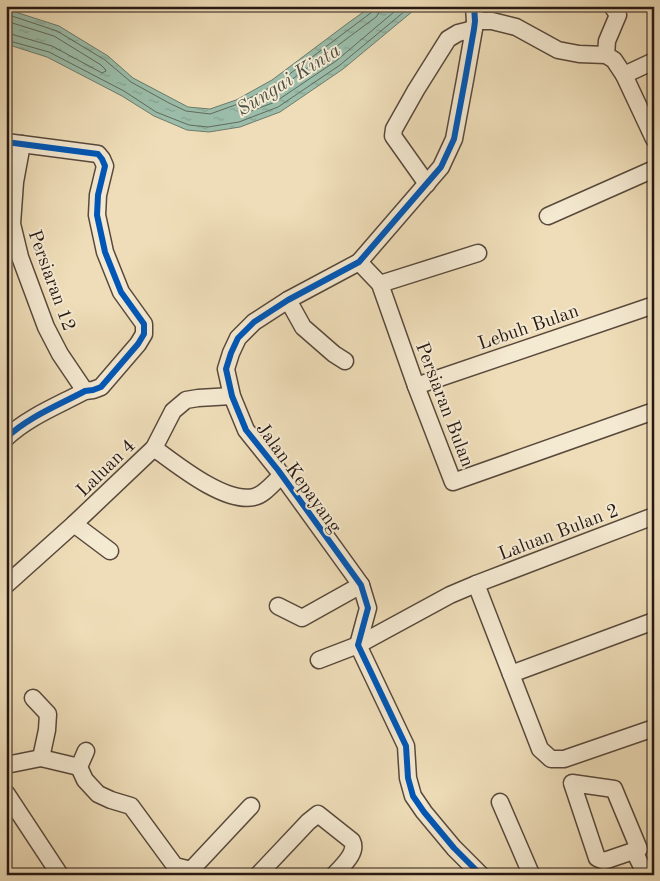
<svg xmlns="http://www.w3.org/2000/svg" width="660" height="881" font-family="'Old Standard TT',serif">
  <defs>
    <pattern id="water-ripples" width="26" height="14" patternUnits="userSpaceOnUse" patternTransform="scale(1.25)"><rect width="26" height="14" fill="#9bbda9"/><path d="M2 4q2-2 4 0t4 0M15 11q2-2 4 0t4 0" fill="none" stroke="#85a291"/></pattern>
  </defs>
  <rect width="100%" height="100%" fill="#eeddb8"/>
  <filter id="stains"><feTurbulence type="fractalNoise" baseFrequency=".004" numOctaves="4"/><feColorMatrix values="0 0 0 0 .2 0 0 0 0 .09 0 0 0 0 .02 0 0 0 .5 -.17"/></filter>
  <radialGradient id="worn" r=".72"><stop offset=".6" stop-color="#630" stop-opacity="0"/><stop offset="1" stop-color="#630" stop-opacity=".3"/></radialGradient>
  <polygon fill="url(#water-ripples)" stroke="#6c7b6d" points="372,6 419,6 343,69 280,112 240,127 209,132 187,130 154,116 122,96 47,57 6,44 6,9 59,26 108,56 133,78 154,89 188,107 210,109 236,100 272,80 348,23"/>
  <g fill="none" stroke-linecap="round" stroke-linejoin="round">
    <g stroke="#606a5e" stroke-width="1">
      <polyline points="380,6 379,13 376,17 279,89 244,108 244,112 246,113 275,102 336,61 401,6"/>
      <polyline points="6,14 57,31 105,60 131,82 169,103 186,111 210,114 238,104 275,85 372,12 374,10 374,6"/>
      <polyline points="6,21 54,36 101,65 105,69 106,71 102,73 52,46 11,34 6,33"/>
      <polyline points="6,40 49,52 124,91 156,112 189,125 208,127 239,122 278,107 340,65 411,6"/>
    </g>
    <g stroke="#58493c" stroke-width="19">
      <g id="minor">
        <polyline points="474,6 475,21 474,29 465,80 454,139 441,167 359,262 288,300 254,322 238,338 231,353 226,369 232,396 246,430 278,470 361,585 368,608 358,645 406,746 408,778 413,796 424,812 454,848 481,875"/>
        <polyline points="475,21 492,21 516,27 558,50 579,54 606,55 614,60 624,75 654,139"/>
        <polyline points="606,55 607,41 618,15 612,6"/>
        <polyline points="624,75 654,61"/>
        <path d="M 6,142 L 98,154 L 102,159 L 105,166 L 98,195 L 97,215 L 105,252 L 121,292 L 144,324 L 144,334 L 138,344 L 101,387 L 93,390 L 85,391 C 59,405 28,417 6,438"/>
        <polyline points="22,144 15,182 12,224 20,257 46,327 60,354 85,391"/>
        <polyline points="427,184 393,136 394,129 416,90 448,39 458,33 474,29"/>
        <polyline points="548,216 654,169"/>
        <polyline points="359,262 380,284 416,386 453,482 654,411"/>
        <polyline points="380,284 478,253"/>
        <polyline points="288,300 303,327 334,354 345,361"/>
        <polyline points="416,386 654,305"/>
        <path d="M 154,448 C 176,464 225,504 254,497 C 264,495 273,483 281,476"/>
        <polyline points="74,524 110,551"/>
        <polyline points="476,584 540,749 551,759 564,759 654,728"/>
        <polyline points="6,585 74,524 154,448 173,411 186,400 198,398 232,396"/>
        <polyline points="278,606 302,618 361,585"/>
        <polyline points="319,660 358,645 450,595 476,584 654,516"/>
        <polyline points="511,674 654,621"/>
        <polyline points="33,698 48,714 47,730 41,758"/>
        <polyline points="86,751 79,767 85,780 98,794 111,800 131,806 175,866 191,870 193,875"/>
        <polyline points="6,765 41,758 79,767"/>
        <polygon points="572,783 614,789 639,849 604,861 597,858"/>
        <polyline points="6,793 60,875"/>
        <polyline points="500,802 531,874 532,875"/>
        <polyline points="634,851 646,875"/>
        <polyline points="184,875 191,870 251,806"/>
        <path d="M 258,875 L 308,822 L 318,814 L 352,841 C 358,853 342,866 334,875"/>
      </g>
    </g>
    <use href="#minor" stroke="#f4e9d1" stroke-width="16"/>
    <g stroke="#f4e9d1" stroke-width="9">
      <g id="cycleway">
        <polyline points="474,6 475,21 474,29 465,80 454,139 441,167 359,262 288,300 254,322 238,338 231,353 226,369 232,396 246,430 278,470 361,585 368,608 358,645 406,746 408,778 413,796 424,812 454,848 481,875"/>
        <path d="M 6,142 L 98,154 L 102,159 L 105,166 L 98,195 L 97,215 L 105,252 L 121,292 L 144,324 L 144,334 L 138,344 L 101,387 L 93,390 L 85,391 C 59,405 28,417 6,438"/>
      </g>
    </g>
    <use href="#cycleway" stroke="#0057b8" stroke-width="6"/>
  </g>
  <g text-anchor="middle" stroke-width="4" stroke-linejoin="round" paint-order="stroke">
    <g font-size="19" fill="#261813" stroke="#f4e9d1">
      <text transform="translate(53 280) rotate(70)" y="7">Persiaran 12</text>
      <text transform="translate(528 326) rotate(-19)" y="7">Lebuh Bulan</text>
      <text transform="translate(446 404) rotate(69)" y="7">Persiaran Bulan</text>
      <text transform="translate(105 467) rotate(-44)" y="7">Laluan 4</text>
      <text transform="translate(300 477) rotate(54)" y="7">Jalan Kepayang</text>
      <text transform="translate(558 531) rotate(-21)" y="7">Laluan Bulan 2</text>
    </g>
    <g font-size="20" font-style="italic" fill="#4f5248" stroke="#f4e9d1">
      <text transform="translate(288 79) rotate(-32)" y="7">Sungai Kinta</text>
    </g>
  </g>
  <rect width="660" height="881" fill="none" stroke="#eeddb8" stroke-width="25"/>
  <rect x="8" y="8" width="645" height="866" fill="none" stroke="#261813" stroke-width="2.5"/>
  <rect x="12" y="12" width="635" height="856" fill="none" stroke="#261813"/>
  <rect width="100%" height="100%" filter="url(#stains)"/>
  <rect width="100%" height="100%" fill="url(#worn)"/>
</svg>
